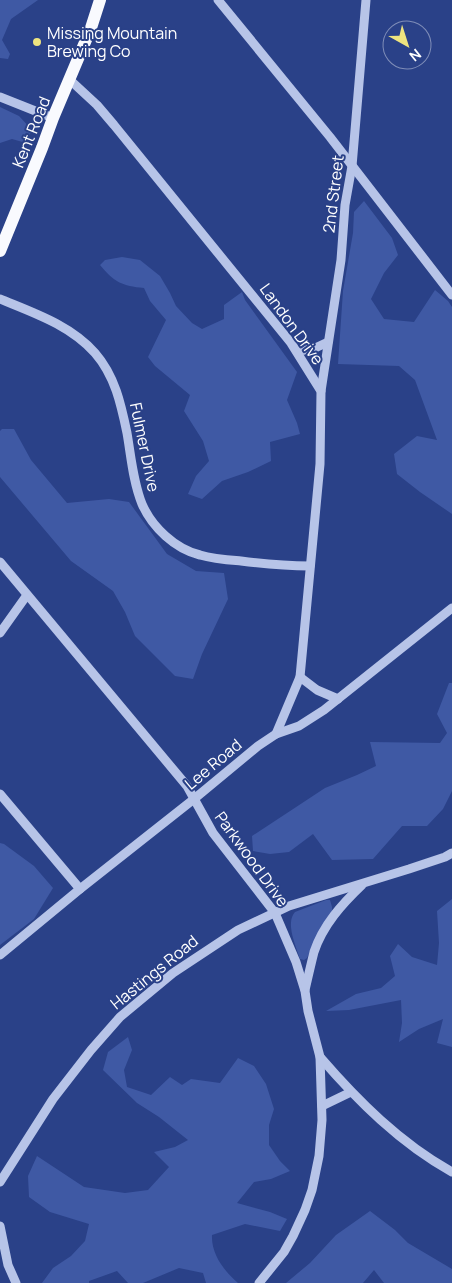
<svg xmlns="http://www.w3.org/2000/svg" width="452" height="1283" font-family="Manrope,sans-serif">
  <rect width="100%" height="100%" fill="#2a4188"/>
  <g fill="#3f59a4">
    <polygon points="0,0 38,0 11,19 2,40 10,54 8,59 0,58"/>
    <polygon points="0,107 19,116 32,130 26,143 12,139 0,143"/>
    <polygon points="364,201 392,238 398,255 384,273 371,299 384,319 414,322 435,290 448,301 452,307 452,514 420,492 397,474 394,454 417,436 437,440 415,380 399,366 338,364 343,291 353,233 354,212"/>
    <path d="M 122,257 L 140,260 L 160,276 L 170,293 L 176,306 L 192,323 L 202,329 L 224,319 L 224,305 L 242,292 L 245,300 L 297,372 L 287,400 L 297,423 L 300,434 L 270,442 L 271,461 L 248,472 L 222,481 L 202,499 L 188,494 L 196,476 L 209,461 L 203,441 L 184,411 L 190,395 L 155,366 L 148,357 L 166,320 L 150,301 L 144,288 C 122,286 114,282 100,265 L 105,260 Z"/>
    <polygon points="2,429 14,429 31,460 67,503 109,499 129,502 167,554 196,571 224,573 228,599 202,654 193,679 175,676 135,636 125,612 113,591 71,561 0,477 0,431"/>
    <polygon points="449,683 452,683 452,791 443,809 427,826 402,826 373,859 332,860 313,834 289,852 270,854 253,851 252,836 325,788 357,775 376,766 370,742 440,743 447,733 437,714"/>
    <polygon points="0,843 4,844 34,866 53,888 34,919 0,945"/>
    <polygon points="452,899 452,1047 437,1043 443,1019 419,1029 399,1042 402,1023 401,1000 349,1010 326,1011 356,994 381,988 395,976 390,956 398,944 412,957 437,965 439,943 437,911"/>
    <path d="M 326,900 L 330,900 L 332,907 L 332,911 L 320,930 L 307,958 L 304,960 L 300,959 C 296,946 285,923 295,912 Z"/>
    <path d="M 128,1037 L 132,1050 L 124,1070 L 127,1087 L 151,1095 L 170,1077 L 182,1085 L 191,1079 L 220,1083 L 238,1058 L 254,1066 L 266,1084 L 274,1109 L 269,1125 L 269,1145 L 280,1161 L 290,1171 L 271,1179 L 254,1182 L 237,1203 L 270,1212 L 287,1219 L 280,1231 L 245,1224 L 212,1235 C 211,1254 224,1271 238,1283 L 206,1283 L 203,1273 L 179,1268 L 143,1283 L 128,1283 L 117,1271 L 89,1281 L 89,1283 L 42,1283 L 53,1268 L 71,1256 L 85,1241 L 89,1224 L 50,1212 L 29,1197 L 28,1176 L 37,1156 L 84,1187 L 125,1193 L 148,1190 L 169,1167 L 154,1152 L 175,1147 L 188,1140 L 159,1117 L 137,1103 L 103,1070 L 108,1052 Z"/>
    <polygon points="370,1211 395,1230 408,1243 452,1269 452,1283 384,1283 374,1270 363,1283 286,1283 310,1263 336,1235"/>
  </g>
  <g fill="none" stroke-linecap="round" stroke-linejoin="round">
    <g stroke="#b7c4e8" stroke-width="9">
      <polyline points="218,0 330,137 452,295"/>
      <polyline points="70,80 97,105 114,125 291,343 321,391 320,464 300,677 276,734"/>
      <polyline points="0,97 53,118"/>
      <path d="M 0,299 C 34,313 70,325 95,353 C 115,376 121,404 127,433 C 131,456 133,482 142,504 C 152,527 175,549 200,555 C 213,559 228,560 241,561 C 264,564 287,566 310,566"/>
      <polyline points="297,351 313,349 328,342"/>
      <polyline points="321,391 341,260 345,205 352,166 366,0"/>
      <polyline points="0,562 187,786 213,833 275,913 296,962 305,991 308,1011 320,1057 322,1120 319,1156 312,1190 305,1210 293,1236 284,1252 259,1283"/>
      <polyline points="0,633 27,595"/>
      <polyline points="300,677 317,690 338,699"/>
      <polyline points="0,794 80,889"/>
      <polyline points="0,955 80,889 194,799 258,746 276,734 299,726 324,710 452,608"/>
      <path d="M 305,990 C 308,977 311,964 314,952 C 323,925 342,904 362,885"/>
      <path d="M 320,1057 C 358,1101 400,1143 452,1172"/>
      <polyline points="322,1106 351,1092"/>
      <polyline points="0,1182 53,1099 91,1050 120,1017 173,973 238,930 289,906 409,869 445,857 452,853"/>
      <polyline points="0,1226 8,1265 16,1283"/>
    </g>
    <polyline stroke="#f9fafe" stroke-width="12" points="0,251 42,148 53,118 91,28 100,0"/>
  </g>
  <circle fill="#eee47f" stroke="#2a4188" stroke-width="2" cx="37" cy="42" r="5"/>
  <g text-anchor="middle" stroke-width="4" stroke-linejoin="round" paint-order="stroke">
    <g font-size="16" fill="#fff" stroke="#2a4188" text-anchor="start">
      <text x="47" y="39">Missing Mountain<tspan x="47" dy="18">Brewing Co</tspan></text>
    </g>
    <g font-size="16" fill="#fff" stroke="#2a4188">
      <text transform="translate(31 132) rotate(-68)" y="6">Kent Road</text>
      <text transform="translate(333 194) rotate(-83)" y="6">2nd Street</text>
      <text transform="translate(292 324) rotate(54)" y="6">Landon Drive</text>
      <text transform="translate(145 447) rotate(78)" y="6">Fulmer Drive</text>
      <text transform="translate(213 764) rotate(-40)" y="6">Lee Road</text>
      <text transform="translate(252 859) rotate(54)" y="6">Parkwood Drive</text>
      <text transform="translate(154 972) rotate(-39)" y="6">Hastings Road</text>
    </g>
  </g>
  <g transform="translate(407 45) rotate(141)"><circle r="24" fill="#2a4188" stroke="#7f8db8"/>
  <path d="M0-4L9 19L0 12L-9 19Z" fill="#eee47f"/>
  <text y="-8" font-size="14" font-weight="bold" text-anchor="middle" fill="#ffffff">N</text>
  </g>
</svg>
